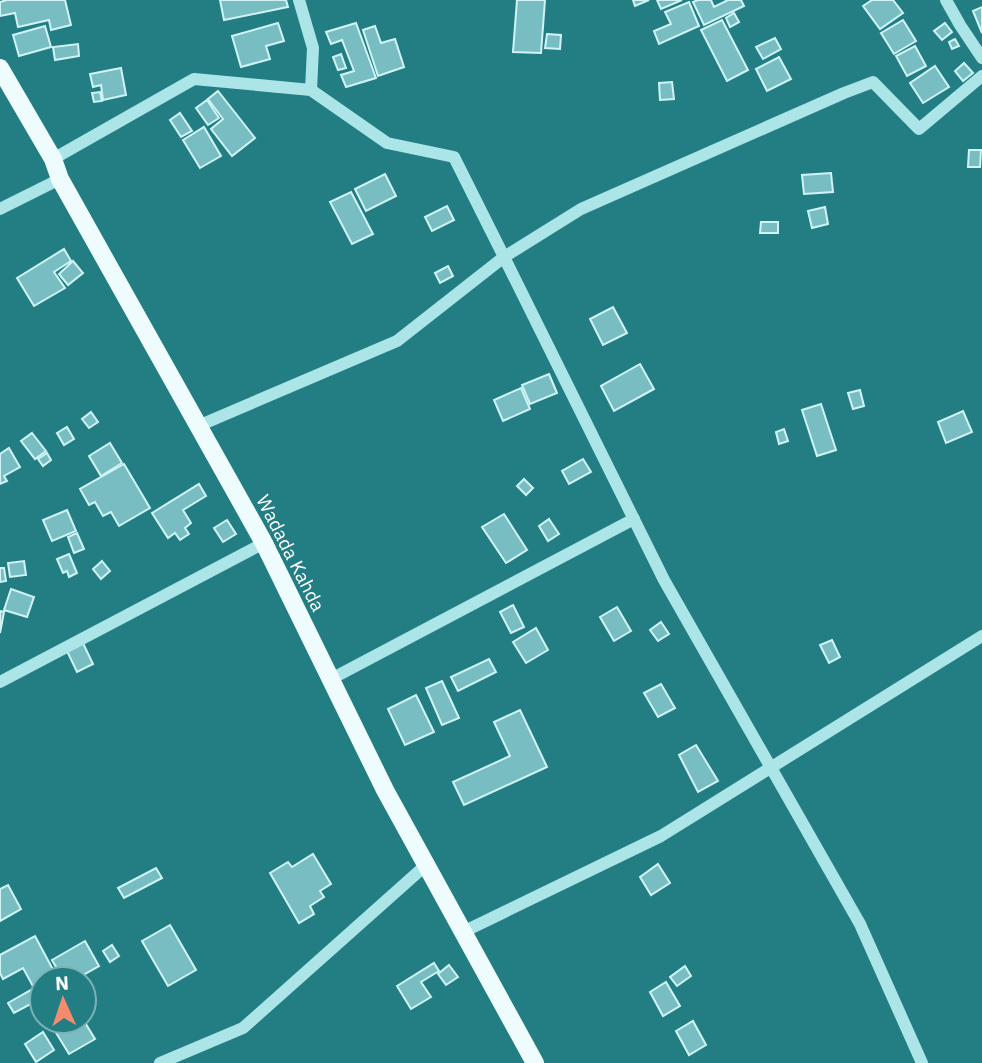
<svg xmlns="http://www.w3.org/2000/svg" width="982" height="1063" font-family="'IBM Plex Sans',sans-serif">
  <rect width="100%" height="100%" fill="#237e84"/>
  <g fill="#78bdc1" stroke="#d0f4f6" stroke-width="2">
    <polygon points="7,0 65,0 71,25 51,30 49,20 18,27 15,13 0,16 0,2"/>
    <polygon points="220,0 286,0 288,7 224,20"/>
    <polygon points="517,0 545,0 541,53 513,52"/>
    <polygon points="633,0 649,0 635,6"/>
    <polygon points="657,0 682,0 661,9"/>
    <polygon points="698,0 711,0 714,7 728,0 741,0 744,6 704,25 693,2"/>
    <polygon points="872,0 893,0 903,13 880,29 863,6"/>
    <polygon points="689,2 699,26 659,44 654,31 671,24 665,12"/>
    <polygon points="982,7 982,33 973,11"/>
    <polygon points="734,13 739,22 730,27 726,18"/>
    <polygon points="722,20 748,70 727,81 701,30"/>
    <polygon points="903,20 916,41 894,54 881,33"/>
    <polygon points="278,23 284,41 266,46 270,59 241,67 232,36"/>
    <polygon points="356,23 376,78 346,87 341,75 354,71 342,40 331,44 326,32"/>
    <polygon points="945,23 952,32 942,40 934,31"/>
    <polygon points="45,26 51,47 19,56 13,35"/>
    <polygon points="375,26 381,43 395,39 404,67 378,76 363,30"/>
    <polygon points="547,34 561,35 560,49 545,48"/>
    <polygon points="775,38 781,49 763,59 756,47"/>
    <polygon points="955,39 959,46 952,49 949,42"/>
    <polygon points="78,44 79,56 55,60 53,47"/>
    <polygon points="915,46 926,66 907,76 896,56"/>
    <polygon points="341,54 346,68 338,70 333,57"/>
    <polygon points="779,57 791,79 767,91 756,69"/>
    <polygon points="964,63 973,73 963,81 955,71"/>
    <polygon points="935,66 949,87 923,103 910,83"/>
    <polygon points="121,68 126,95 103,100 101,85 93,87 90,74"/>
    <polygon points="672,82 674,99 660,100 659,83"/>
    <polygon points="218,91 255,138 232,156 211,129 223,119 208,99"/>
    <polygon points="100,92 102,101 94,102 92,93"/>
    <polygon points="207,100 219,118 208,125 196,108"/>
    <polygon points="180,113 192,131 181,137 170,120"/>
    <polygon points="204,127 221,156 200,168 183,140"/>
    <polygon points="969,150 981,150 980,167 968,167"/>
    <polygon points="831,173 833,192 804,194 802,175"/>
    <polygon points="385,174 396,196 366,211 355,189"/>
    <polygon points="351,192 373,234 352,244 330,202"/>
    <polygon points="447,206 454,220 432,231 425,217"/>
    <polygon points="825,207 828,224 812,228 808,211"/>
    <polygon points="761,222 778,222 778,233 760,233"/>
    <polygon points="64,249 71,261 54,272 65,288 34,306 17,278"/>
    <polygon points="73,261 83,273 68,285 59,274"/>
    <polygon points="448,266 453,276 440,283 435,273"/>
    <polygon points="613,307 627,333 603,345 590,319"/>
    <polygon points="640,364 654,389 614,411 601,386"/>
    <polygon points="549,374 557,393 530,404 522,385"/>
    <polygon points="521,388 530,409 503,421 494,400"/>
    <polygon points="860,390 864,406 853,409 848,393"/>
    <polygon points="821,404 836,450 817,456 802,410"/>
    <polygon points="963,411 972,432 946,443 938,422"/>
    <polygon points="91,412 98,422 89,428 82,419"/>
    <polygon points="67,427 74,439 64,445 57,433"/>
    <polygon points="784,429 788,441 779,444 776,432"/>
    <polygon points="32,433 46,451 35,459 21,441"/>
    <polygon points="110,443 122,463 101,476 89,456"/>
    <polygon points="9,448 20,467 4,476 7,481 0,484 0,454"/>
    <polygon points="47,453 51,460 43,466 38,459"/>
    <polygon points="583,459 591,472 569,484 562,471"/>
    <polygon points="124,464 150,508 119,526 111,512 103,516 95,502 89,505 80,489"/>
    <polygon points="524,479 533,488 526,495 517,486"/>
    <polygon points="199,484 206,496 183,510 191,523 185,528 189,534 180,540 175,533 168,538 152,513"/>
    <polygon points="67,510 76,531 52,541 43,520"/>
    <polygon points="504,514 527,550 506,563 482,527"/>
    <polygon points="549,519 559,534 548,541 539,526"/>
    <polygon points="227,520 236,534 223,542 214,528"/>
    <polygon points="77,533 84,549 74,553 68,537"/>
    <polygon points="69,554 77,573 69,577 67,571 63,573 57,559"/>
    <polygon points="24,561 26,575 10,577 8,563"/>
    <polygon points="102,561 110,571 101,579 93,569"/>
    <polygon points="0,568 4,568 6,581 0,582"/>
    <polygon points="11,589 34,597 27,617 4,610"/>
    <polygon points="513,605 524,627 511,633 500,612"/>
    <polygon points="617,607 631,631 614,641 600,617"/>
    <polygon points="0,611 4,612 0,633"/>
    <polygon points="661,622 669,634 658,641 650,630"/>
    <polygon points="536,628 548,650 526,663 513,642"/>
    <polygon points="832,640 840,657 829,663 820,645"/>
    <polygon points="82,641 93,664 77,672 66,649"/>
    <polygon points="489,659 496,672 458,691 451,677"/>
    <polygon points="442,681 459,718 442,725 426,688"/>
    <polygon points="661,684 675,708 658,717 644,693"/>
    <polygon points="416,695 434,732 405,745 388,709"/>
    <polygon points="520,710 547,767 464,805 453,782 510,756 494,722"/>
    <polygon points="696,745 718,781 698,792 679,755"/>
    <polygon points="313,854 331,884 320,891 324,897 310,906 314,914 299,923 270,873 288,862 292,867"/>
    <polygon points="658,864 670,883 651,895 640,877"/>
    <polygon points="156,868 162,878 124,898 118,888"/>
    <polygon points="8,885 21,909 0,921 0,889"/>
    <polygon points="170,925 196,970 168,986 142,941"/>
    <polygon points="35,936 58,979 42,979 42,998 14,1013 8,1003 34,988 23,968 3,979 0,973 0,955"/>
    <polygon points="85,941 99,966 76,979 63,979 52,960"/>
    <polygon points="112,945 119,956 110,962 103,951"/>
    <polygon points="434,963 439,971 421,982 431,997 411,1009 397,986"/>
    <polygon points="449,965 458,977 446,985 438,974"/>
    <polygon points="685,966 691,976 677,986 670,977"/>
    <polygon points="666,982 680,1006 663,1016 650,992"/>
    <polygon points="42,1001 42,1019 39,1021 31,1007"/>
    <polygon points="72,1021 84,1021 95,1039 69,1054 55,1031"/>
    <polygon points="693,1021 706,1045 689,1055 676,1031"/>
    <polygon points="43,1032 54,1050 36,1062 25,1044"/>
  </g>
  <g fill="none" stroke-linecap="round" stroke-linejoin="round">
    <g stroke="#ace5e8" stroke-width="12">
      <polyline points="299,0 313,48 311,90"/>
      <polyline points="946,0 960,25 982,58"/>
      <polyline points="53,159 194,79 311,90 387,143 454,157 504,257 581,209 844,93 873,82 919,129 982,76"/>
      <polyline points="0,209 60,179"/>
      <polyline points="198,426 397,341 504,257 664,580 860,924 922,1063"/>
      <polyline points="331,679 634,519"/>
      <polyline points="0,682 264,543"/>
      <polyline points="463,932 661,836 982,636"/>
      <polyline points="160,1063 243,1028 426,865"/>
    </g>
    <polyline stroke="#effcfe" stroke-width="18" points="0,68 53,159 60,179 264,543 385,790 535,1063"/>
  </g>
  <g text-anchor="middle" stroke-width="7" stroke-linejoin="round" paint-order="stroke">
    <g font-size="19" fill="#fff" stroke="#237e84">
      <text transform="translate(291 553) rotate(63)" y="7">Wadada Kahda</text>
    </g>
  </g>
  <g transform="translate(63 1000) rotate(357)"><circle r="33" fill="#237e84" stroke="#7bb2b5" stroke-width="2"/>
  <path d="M0-5L12 26L0 18L-12 26Z" fill="#f48b6f"/>
  <text y="-10" font-size="19" font-weight="bold" text-anchor="middle" fill="#ffffff">N</text>
  </g>
</svg>
